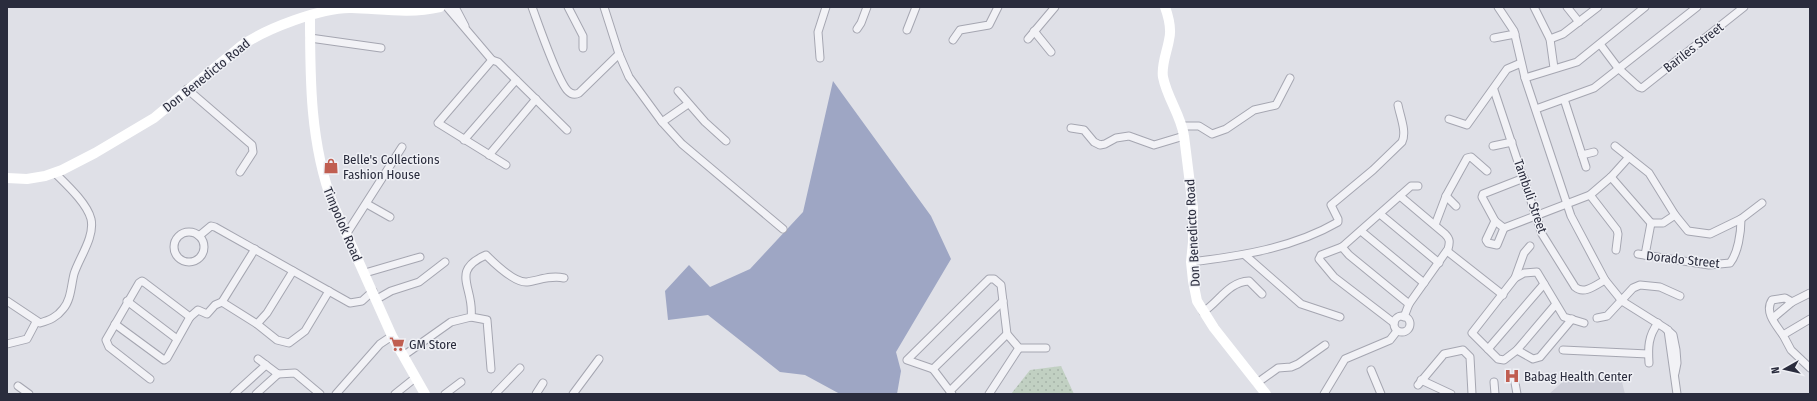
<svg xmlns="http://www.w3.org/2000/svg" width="1817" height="401" font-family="'Fira Sans Condensed',sans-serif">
  <defs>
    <pattern id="grass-dots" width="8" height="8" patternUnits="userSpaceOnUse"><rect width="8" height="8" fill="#c1d0c2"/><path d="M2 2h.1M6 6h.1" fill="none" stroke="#a6b3a8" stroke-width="1.8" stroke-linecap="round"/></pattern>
  </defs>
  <rect width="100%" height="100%" fill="#dfe0e7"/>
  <polygon fill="#cecfd9" points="1621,378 1625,394 1549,394 1566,379"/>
  <polygon fill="url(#grass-dots)" points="1061,366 1074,394 1011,394 1030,370"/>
  <polygon fill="#9ea6c4" points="833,81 931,216 951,259 896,352 901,371 897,394 840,394 805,375 780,372 708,315 668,320 665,291 689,265 710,287 750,269 803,212"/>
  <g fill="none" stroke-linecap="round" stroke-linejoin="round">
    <g stroke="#a5a6b1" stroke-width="9">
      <g id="street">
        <polyline points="447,7 492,60 498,62 567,130"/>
        <polyline points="455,7 465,26"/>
        <path d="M 532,7 C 538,23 558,82 568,91 C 571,94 575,95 579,93 L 619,54"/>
        <polyline points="568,7 583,36 583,48"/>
        <polyline points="604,7 619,54 629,77 662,122 682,144 783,229"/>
        <polyline points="1498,7 1514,31 1525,78 1571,216 1605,280 1622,301 1665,328 1673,335 1676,350 1677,363 1675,373"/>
        <polyline points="1534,7 1550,39 1554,68"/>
        <polyline points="1567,7 1579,22"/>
        <polyline points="857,29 861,23 867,7"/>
        <polyline points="907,30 916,7"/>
        <polyline points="1034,31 1051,52"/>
        <polyline points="310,38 381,48"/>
        <polyline points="1494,38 1515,34"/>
        <polyline points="1028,39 1055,7"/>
        <polyline points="1550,39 1563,34 1598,7"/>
        <polyline points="953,40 960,30 989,25 998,7"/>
        <polyline points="1600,44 1618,68 1639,87 1642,88 1744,7"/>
        <polyline points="820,58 818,32 826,7"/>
        <polyline points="492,60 438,123 506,165"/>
        <polyline points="1525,78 1577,62 1645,7"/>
        <polyline points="187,89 252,145 253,152 240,172"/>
        <path d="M 1494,90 L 1542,234 L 1575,287 C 1584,295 1596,285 1605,280"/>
        <polyline points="678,91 705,122 726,141"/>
        <polyline points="1564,99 1586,167"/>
        <polyline points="1536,109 1594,88 1697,7"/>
        <polyline points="1449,119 1467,125 1507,69 1521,63"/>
        <polyline points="662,122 688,104"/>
        <polyline points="1183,126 1199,126 1212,134 1226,129 1254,110 1276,105 1290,78"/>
        <polyline points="1071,128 1084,130 1094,142 1100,145 1105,144 1116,138 1129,136 1154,145 1184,136"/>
        <polyline points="464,140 516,80"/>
        <polyline points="1493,146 1512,142"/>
        <polyline points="1615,146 1649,173 1675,215 1688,231 1710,234 1741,219 1762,203"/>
        <polyline points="489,155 536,99"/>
        <polyline points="1582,155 1594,152"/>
        <polyline points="1611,177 1651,223"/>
        <polyline points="1524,178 1483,194 1482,197 1495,221 1504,228 1590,195 1611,177 1629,157"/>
        <polyline points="1590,195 1617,230 1618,234 1616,250"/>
        <path d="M 1400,196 L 1445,234 C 1450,239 1450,242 1448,249 L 1409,304 L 1404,317"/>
        <polyline points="1446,196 1456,206"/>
        <polyline points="367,204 390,217"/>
        <polyline points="1380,214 1439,263"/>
        <polyline points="1495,221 1486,240 1488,243 1497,245 1504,228"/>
        <polyline points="1651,223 1663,223 1675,215"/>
        <polyline points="1435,225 1446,196 1467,158 1471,157 1487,171"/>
        <polyline points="1361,231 1424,283"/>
        <circle cx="189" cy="247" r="15"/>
        <polyline points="347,233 402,147"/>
        <polyline points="199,236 211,226 215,227 350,303 362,301 373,291"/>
        <polyline points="1342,247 1349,255 1409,304"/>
        <polyline points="1447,251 1503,295"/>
        <path d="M 1638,254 L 1709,265 L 1730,263 C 1738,253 1741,233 1741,219"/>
        <polyline points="1245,255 1301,304 1340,317"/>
        <polyline points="1645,255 1651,223"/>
        <path d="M 1191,262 C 1241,256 1293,248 1338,222 L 1338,219 L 1331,205 L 1373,170 L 1402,142 C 1407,132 1400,116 1398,105"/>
        <polyline points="365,273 420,257"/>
        <polyline points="1515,278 1524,253 1530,246"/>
        <polyline points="377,299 391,291 419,282 445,262"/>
        <path d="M 7,301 L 40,323 C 50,320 57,317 63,309 C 71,300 71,286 74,274 C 79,258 95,237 91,219 C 87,203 66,184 55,173"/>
        <polyline points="127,301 177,339"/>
        <polyline points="222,302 257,324 277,340 289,343 305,331 329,291"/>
        <polyline points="1556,304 1517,350 1504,360 1498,359 1472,333 1515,278 1524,273 1537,272 1564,317 1584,323"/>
        <path d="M 1203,312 C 1219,302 1228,282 1249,281 L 1262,294"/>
        <circle cx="1402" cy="324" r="8"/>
        <polyline points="471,317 487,320 491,369"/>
        <polyline points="1597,318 1607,316 1633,288 1640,285 1660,287 1680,296"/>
        <polyline points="1773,318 1792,302 1810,293"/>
        <polyline points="1810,319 1783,335 1791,350 1810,368"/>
        <polyline points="1394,323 1334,277 1319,259 1321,255 1342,247 1411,186 1418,186"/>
        <polyline points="115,324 164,360 167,358 190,317"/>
        <polyline points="257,324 267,313 293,271"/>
        <polyline points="1668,330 1677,394"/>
        <path d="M 1783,335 C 1776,325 1764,312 1772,300 L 1785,298 L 1792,302"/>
        <polyline points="7,344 27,339 36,322"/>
        <polyline points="1488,349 1544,284"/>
        <polyline points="1517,350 1533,359 1540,357 1572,319"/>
        <polyline points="1563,350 1648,354"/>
        <path d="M 403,356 L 451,322 L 471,317 C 475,288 449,271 486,255 C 494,263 515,283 527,282 C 540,280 551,275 564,278"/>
        <polyline points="258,359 278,374 295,373 320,394"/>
        <path d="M 1649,363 C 1648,348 1648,336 1658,323"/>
        <polyline points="933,369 1003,301"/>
        <polyline points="1371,370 1381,394"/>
        <polyline points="1514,377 1517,394"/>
        <polyline points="150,379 109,347 106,340 139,283 142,281 145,283 190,317 198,310 207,314 215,305 222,302 255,249"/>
        <polyline points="1421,380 1451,394"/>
        <polyline points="1494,382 1495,394"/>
        <polyline points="1257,383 1278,368 1291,367 1298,364 1325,345"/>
        <polyline points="1418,385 1444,354 1463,350 1470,357 1472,394"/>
        <polyline points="18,386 29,394"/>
        <polyline points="950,391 1007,334"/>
        <polyline points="234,394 266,365"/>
        <polyline points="256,394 278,374"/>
        <polyline points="336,394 380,344 392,336"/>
        <polyline points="395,394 415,378"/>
        <polyline points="445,394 461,382"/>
        <polyline points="495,394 520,368"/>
        <polyline points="536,394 543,383"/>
        <polyline points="573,394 599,359"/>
        <polyline points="952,394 933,369 907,360 989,279 994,279 1001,285 1007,334 1019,348 1046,348"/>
        <polyline points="989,394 1019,348"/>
        <polyline points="1324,394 1345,359 1390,340 1397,331"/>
      </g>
    </g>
    <use href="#street" stroke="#f2f2f6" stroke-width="7"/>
    <g stroke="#fff" stroke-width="10">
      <path d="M 1165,7 C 1169,18 1172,29 1169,40 C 1167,52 1161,65 1163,77 C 1167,98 1181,115 1184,136 L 1193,208 L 1193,242 L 1191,262 L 1193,281 L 1197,301 L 1214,328 L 1266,394"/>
      <path d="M 310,16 C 310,79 310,144 333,204 L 392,336 L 425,394"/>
      <path d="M 7,178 L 27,179 L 45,176 L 62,170 L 95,153 L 154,118 L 241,46 C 265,29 322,7 352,8 C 383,9 409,14 440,7"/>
    </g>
  </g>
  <defs>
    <g id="shop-bare" transform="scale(1.2)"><path d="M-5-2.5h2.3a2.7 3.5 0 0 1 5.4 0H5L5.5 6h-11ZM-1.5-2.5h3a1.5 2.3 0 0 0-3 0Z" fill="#c05e51" stroke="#eff0f5" stroke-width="2.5" paint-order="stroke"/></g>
    <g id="supermarket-bare" transform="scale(1.2)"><path d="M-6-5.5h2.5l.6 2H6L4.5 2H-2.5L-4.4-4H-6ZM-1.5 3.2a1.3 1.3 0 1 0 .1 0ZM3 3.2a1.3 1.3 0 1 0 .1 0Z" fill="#c05e51" stroke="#eff0f5" stroke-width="2.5" paint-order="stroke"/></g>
    <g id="hospital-bare" transform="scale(1.2)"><path d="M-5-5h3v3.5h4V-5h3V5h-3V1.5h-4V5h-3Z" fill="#c05e51" stroke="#eff0f5" stroke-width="2.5" paint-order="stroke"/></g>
  </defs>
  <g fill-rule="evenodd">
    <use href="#shop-bare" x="331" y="166"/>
    <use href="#supermarket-bare" x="397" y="344"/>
    <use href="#hospital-bare" x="1512" y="376"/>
  </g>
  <g text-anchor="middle" stroke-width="3" stroke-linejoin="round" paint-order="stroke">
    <g font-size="13" fill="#2a2c3d" stroke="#eff0f5">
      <text transform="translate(1693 47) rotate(-38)" y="5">Bariles Street</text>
      <text transform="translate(206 75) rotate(-39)" y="5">Don Benedicto Road</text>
      <text transform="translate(1531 196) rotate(71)" y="5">Tambuli Street</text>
      <text transform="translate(343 224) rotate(67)" y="5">Timpolok Road</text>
      <text transform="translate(1192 233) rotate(-93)" y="5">Don Benedicto Road</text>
      <text transform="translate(1683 259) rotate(6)" y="5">Dorado Street</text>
    </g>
    <g font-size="13" fill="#2a2c3d" stroke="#eff0f5" text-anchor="start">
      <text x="343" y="164">Belle's Collections<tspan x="343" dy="15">Fashion House</tspan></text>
      <text x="409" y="349">GM Store</text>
      <text x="1524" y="381">Babag Health Center</text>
    </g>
  </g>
  <rect width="1817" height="401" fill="none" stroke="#2a2c3d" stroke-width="16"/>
  <g transform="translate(1785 369) rotate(262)" stroke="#eff0f5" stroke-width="3" paint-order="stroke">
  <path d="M0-3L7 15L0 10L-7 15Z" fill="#2a2c3d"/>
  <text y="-6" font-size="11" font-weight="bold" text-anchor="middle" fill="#2a2c3d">N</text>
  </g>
</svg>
